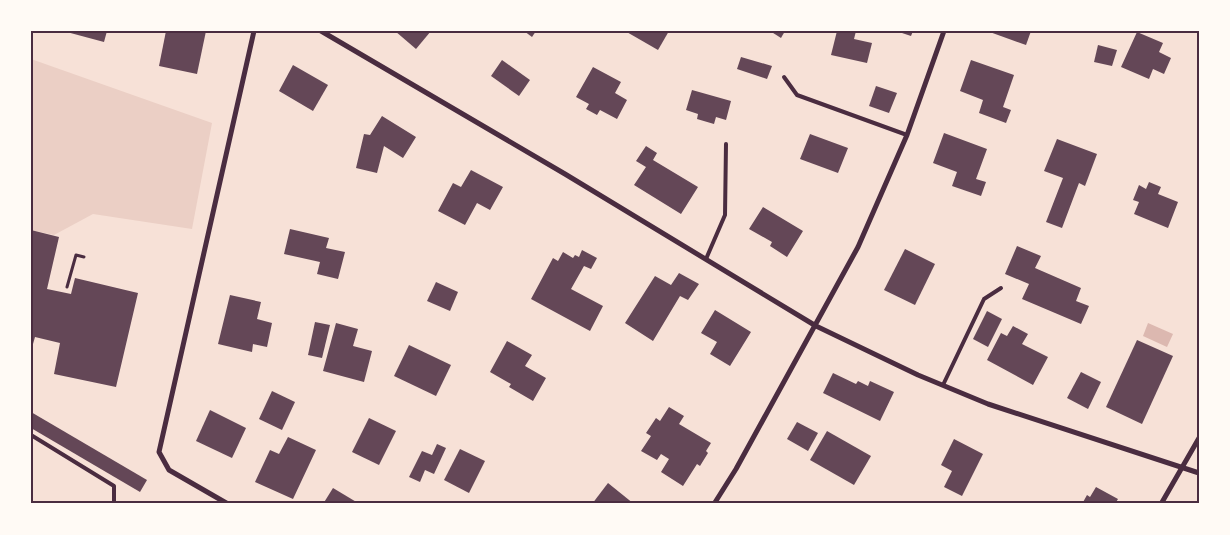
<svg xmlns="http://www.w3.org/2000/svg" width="1230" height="535" font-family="'Golos Text',sans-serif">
  <rect width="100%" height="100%" fill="#f7e1d7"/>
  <polygon fill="#ebcfc5" points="31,59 212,123 192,229 93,214 54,235 31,230"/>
  <polygon fill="#dcb8b0" points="1148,323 1173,334 1167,347 1143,336"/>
  <g fill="#644757">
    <polygon points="63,31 107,31 104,42"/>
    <polygon points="166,31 206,31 197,74 159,66"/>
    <polygon points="395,31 431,31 416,49"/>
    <polygon points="524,31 536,31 532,37"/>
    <polygon points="625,31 669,31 658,50"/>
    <polygon points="770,31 785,31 781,38"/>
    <polygon points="837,31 856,31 854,39 872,43 867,63 831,55"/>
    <polygon points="896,31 913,31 911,36"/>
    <polygon points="987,31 1031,31 1026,45"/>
    <polygon points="1137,32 1163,43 1159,52 1171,58 1164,74 1153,69 1149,79 1121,67"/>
    <polygon points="1098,45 1117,50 1112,66 1094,62"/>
    <polygon points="741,57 772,66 767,79 737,69"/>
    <polygon points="502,60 530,80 519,96 491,76"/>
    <polygon points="971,60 1014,75 1003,107 1011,110 1006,123 979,113 983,100 960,91"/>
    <polygon points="293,65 328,85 313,111 279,91"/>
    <polygon points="593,67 621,82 615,93 627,100 617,119 600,110 597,115 586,109 589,104 576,97"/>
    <polygon points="876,86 897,93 889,113 869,106"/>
    <polygon points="692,90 731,101 726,120 716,117 714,124 697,119 698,114 686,110"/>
    <polygon points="382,116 416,137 403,158 384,146 377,173 356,168 364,134 370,135"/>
    <polygon points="944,133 987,149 976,179 986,182 981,196 952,186 957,172 933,163"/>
    <polygon points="810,134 848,148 838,173 800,159"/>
    <polygon points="1057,139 1097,154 1085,186 1079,183 1062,228 1046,222 1063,178 1044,171"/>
    <polygon points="646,146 657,153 653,160 698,187 681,214 634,185 646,167 636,161"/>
    <polygon points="471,170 503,187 490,210 477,203 465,225 438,211 453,183 461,187"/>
    <polygon points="1149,182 1161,187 1158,194 1178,202 1168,228 1134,214 1139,202 1133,200 1139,185 1146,189"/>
    <polygon points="763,207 803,231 787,257 770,246 772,242 749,229"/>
    <polygon points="290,229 329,238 326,248 345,252 338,279 317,274 320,262 284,254"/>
    <polygon points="31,230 59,237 47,289 71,294 75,278 138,293 116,387 54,374 60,343 35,337 33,344 31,344"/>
    <polygon points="1017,246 1041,256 1035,268 1081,288 1076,301 1089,306 1081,324 1022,299 1029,284 1005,274"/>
    <polygon points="905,249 935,264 915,305 884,290"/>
    <polygon points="582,250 597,258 591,269 584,266 571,289 603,306 590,331 531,299 553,258 558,261 563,252 573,258 575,255 579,257"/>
    <polygon points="679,273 699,284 688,300 680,296 653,341 625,323 655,276 671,285"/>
    <polygon points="436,282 458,292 450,311 427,301"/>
    <polygon points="230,295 261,302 257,319 272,323 267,347 253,344 252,352 218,344"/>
    <polygon points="715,310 751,332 730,366 710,354 717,342 701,333"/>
    <polygon points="987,311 1002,319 988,347 973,339"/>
    <polygon points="315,322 330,325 322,358 308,355"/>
    <polygon points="336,323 358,329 353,346 372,351 364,382 323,371"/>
    <polygon points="1013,326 1028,334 1022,344 1048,357 1033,385 987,360 1001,333 1007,336"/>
    <polygon points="1137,340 1173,356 1142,424 1106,407"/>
    <polygon points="507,341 532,355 525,366 546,378 533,401 509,387 511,384 490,372"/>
    <polygon points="409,345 451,365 436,396 394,376"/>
    <polygon points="1081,372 1101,382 1088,409 1067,398"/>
    <polygon points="833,373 856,384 858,381 868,386 870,381 894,392 880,421 823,393"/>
    <polygon points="272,391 295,402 282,430 259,419"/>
    <polygon points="669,407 684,416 679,424 711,443 706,451 708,453 700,466 697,464 683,486 661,472 669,459 661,454 657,460 641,451 651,436 646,433 656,418 660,421"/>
    <polygon points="210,410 246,428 232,458 196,441"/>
    <polygon points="31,412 147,480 140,492 31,428"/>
    <polygon points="369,418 396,431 379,465 352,452"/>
    <polygon points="797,422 818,433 808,451 787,439"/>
    <polygon points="827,431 871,456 854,485 810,460"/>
    <polygon points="288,437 316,450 293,499 255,482 270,450 279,454"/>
    <polygon points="954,439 983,454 962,496 944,487 952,471 941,465"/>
    <polygon points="437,444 446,448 434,474 425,470 420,482 409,477 422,451 432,455"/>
    <polygon points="460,449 485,461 469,493 444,480"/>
    <polygon points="608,483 634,504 592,504"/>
    <polygon points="1096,487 1118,499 1115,504 1082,504 1087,495 1090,497"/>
    <polygon points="333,488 358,503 358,504 323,504"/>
  </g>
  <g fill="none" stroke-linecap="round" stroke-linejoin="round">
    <polyline stroke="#4a2c40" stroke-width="3" points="67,287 76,255 84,257"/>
    <g stroke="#4a2c40" stroke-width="4">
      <polyline points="784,77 797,95 907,135"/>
      <polyline points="706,259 725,215 726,144"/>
      <polyline points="943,385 984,299 1001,288"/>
      <polyline points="31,435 114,486 114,504"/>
    </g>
    <g stroke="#4a2c40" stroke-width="5">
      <polyline points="321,31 565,174 816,326 918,375 988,404 1199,473"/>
      <polyline points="228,504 169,470 159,452 254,31"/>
      <polyline points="714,504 736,469 858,247 907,135 944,31"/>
      <polyline points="1161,504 1199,438"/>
    </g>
  </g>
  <rect width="1230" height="535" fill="none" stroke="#fffaf5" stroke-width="65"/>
  <rect x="32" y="32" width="1166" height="470" fill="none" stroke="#4a2c40" stroke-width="2"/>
</svg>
